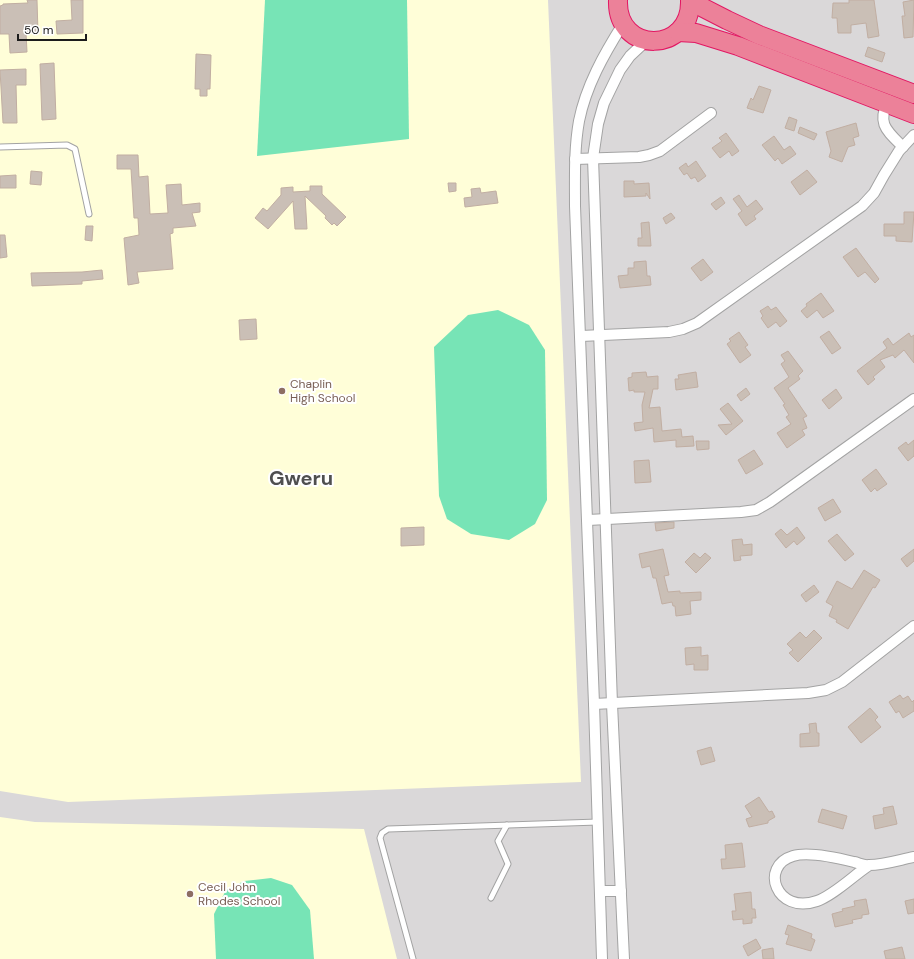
<svg xmlns="http://www.w3.org/2000/svg" width="914" height="959" font-family="'DM Sans',sans-serif">
  <rect width="100%" height="100%" fill="#eee9e0"/>
  <rect fill="#dad8d9" x="0" y="0" width="914" height="959"/>
  <g fill="#fffed8">
    <polygon points="0,0 548,0 581,782 68,802 0,791"/>
    <polygon points="0,817 35,822 364,829 397,959 0,959"/>
  </g>
  <g fill="#77e4b6">
    <polygon points="265,0 407,0 409,139 257,156"/>
    <polygon points="498,310 529,325 545,350 547,500 535,524 509,540 471,534 447,519 439,496 434,347 468,315"/>
    <polygon points="271,878 292,885 310,910 314,959 216,959 214,914 226,890 244,881"/>
  </g>
  <g fill="#cabfb6" stroke="#c1aea2">
    <polygon points="27,0 37,0 38,33 26,33 27,52 10,53 9,34 0,34 0,6 3,5 3,4 28,3"/>
    <polygon points="71,0 83,0 83,33 57,34 56,21 72,20"/>
    <polygon points="849,0 874,0 879,36 868,38 866,23 851,25 851,33 838,33 837,18 832,18 833,3 849,3"/>
    <polygon points="914,0 913,37 904,38 902,16 905,16 903,2"/>
    <polygon points="868,47 885,53 882,62 865,56"/>
    <polygon points="196,54 211,55 210,89 207,89 207,96 200,96 200,89 195,89"/>
    <polygon points="54,63 56,119 42,120 40,64"/>
    <polygon points="26,69 26,85 16,85 17,123 3,123 0,70"/>
    <polygon points="759,86 771,90 763,113 747,108 751,98 753,100"/>
    <polygon points="789,117 797,120 794,131 785,128"/>
    <polygon points="856,123 859,136 853,138 855,145 848,147 842,162 829,157 831,151 826,132"/>
    <polygon points="800,127 817,134 814,140 798,133"/>
    <polygon points="726,133 739,151 732,156 729,151 720,158 712,148 722,141 719,138"/>
    <polygon points="774,136 784,150 790,146 796,154 782,164 778,158 775,161 762,145"/>
    <polygon points="117,155 138,155 139,177 148,176 150,214 168,213 166,185 181,184 182,205 200,203 200,212 192,213 196,226 173,228 173,233 170,234 173,269 137,272 139,283 128,285 124,238 139,235 138,218 134,218 131,169 117,169"/>
    <polygon points="696,161 706,176 698,182 695,177 691,179 687,173 684,175 679,168 686,163 688,167"/>
    <polygon points="807,170 817,182 800,195 791,182"/>
    <polygon points="31,171 42,172 41,185 30,184"/>
    <polygon points="16,175 16,188 0,188 0,176"/>
    <polygon points="624,181 634,181 634,184 649,183 650,199 646,193 646,196 624,197"/>
    <polygon points="448,183 456,183 456,191 449,192"/>
    <polygon points="310,186 322,186 322,194 346,217 337,226 334,223 332,225 325,218 326,216 305,196 307,229 295,229 293,201 268,229 255,218 263,208 267,211 281,195 281,188 293,187 293,192 310,191"/>
    <polygon points="480,188 481,193 496,191 498,203 465,207 464,198 472,197 471,189"/>
    <polygon points="739,195 747,207 756,200 763,209 754,216 756,219 746,226 738,214 742,211 733,199"/>
    <polygon points="721,197 725,203 716,210 711,204"/>
    <polygon points="904,212 914,212 912,242 896,241 896,236 884,236 884,224 904,224"/>
    <polygon points="671,213 675,218 666,224 663,218"/>
    <polygon points="649,222 651,246 638,246 638,238 642,238 641,223"/>
    <polygon points="86,226 93,226 92,241 85,240"/>
    <polygon points="0,235 5,235 7,257 0,258"/>
    <polygon points="856,248 879,279 875,283 865,272 858,277 843,257"/>
    <polygon points="703,259 713,272 701,281 691,268"/>
    <polygon points="646,261 647,276 650,276 651,285 620,288 618,276 628,275 628,268 634,268 634,262"/>
    <polygon points="102,270 103,279 82,281 82,284 32,286 31,273 82,272"/>
    <polygon points="821,293 834,311 823,318 817,310 807,318 801,311 807,306 806,304"/>
    <polygon points="768,306 771,310 776,307 787,321 780,327 776,322 768,328 761,318 763,316 760,311"/>
    <polygon points="256,319 257,339 240,340 239,320"/>
    <polygon points="829,331 841,348 832,354 820,337"/>
    <polygon points="739,332 748,345 745,347 751,355 740,363 727,344 731,341 729,339"/>
    <polygon points="909,333 911,337 914,335 914,363 904,350 895,358 893,355 880,360 885,367 873,377 875,379 868,385 857,371 887,348 883,342 888,338 893,345"/>
    <polygon points="788,351 803,371 798,376 800,379 788,388 807,416 803,418 807,428 802,430 805,435 787,448 777,433 791,424 786,417 789,415 783,405 785,404 774,388 789,377 781,364 785,361 781,355"/>
    <polygon points="646,372 647,377 658,376 658,389 653,389 649,408 660,407 662,431 681,429 682,437 693,436 694,446 676,447 676,440 654,442 653,428 635,431 634,423 643,422 642,405 645,392 634,392 634,390 629,391 628,378 632,377 632,373"/>
    <polygon points="696,372 698,387 676,390 675,379 679,379 678,375"/>
    <polygon points="746,388 750,394 741,401 737,395"/>
    <polygon points="836,389 842,398 829,409 822,400"/>
    <polygon points="728,403 743,421 726,435 718,425 732,424 720,409"/>
    <polygon points="914,440 914,456 908,461 898,448 906,442 908,445"/>
    <polygon points="696,441 709,441 709,449 697,450"/>
    <polygon points="754,450 763,464 746,474 738,460"/>
    <polygon points="649,460 651,482 635,483 634,461"/>
    <polygon points="876,469 887,484 877,491 875,488 871,492 862,480"/>
    <polygon points="833,499 841,512 825,521 818,508"/>
    <polygon points="674,522 674,528 656,531 655,523"/>
    <polygon points="424,527 424,545 401,546 401,528"/>
    <polygon points="797,527 805,538 797,545 794,541 786,548 775,534 781,529 787,535"/>
    <polygon points="837,534 854,554 845,561 828,541"/>
    <polygon points="742,539 743,545 752,544 752,555 740,556 741,560 734,561 732,540"/>
    <polygon points="663,549 669,575 664,576 668,592 680,591 680,593 701,592 701,600 690,601 691,614 676,616 675,606 673,606 672,602 662,604 656,578 653,578 650,566 642,568 639,554"/>
    <polygon points="914,549 914,561 907,567 901,559"/>
    <polygon points="694,553 700,558 705,553 711,558 696,573 685,562"/>
    <polygon points="864,570 880,580 875,588 873,587 848,629 836,622 837,620 829,616 833,606 826,602 837,581 852,589"/>
    <polygon points="814,585 819,592 806,602 801,595"/>
    <polygon points="814,630 822,638 798,662 789,653 793,650 787,644 800,632 806,638"/>
    <polygon points="701,647 701,656 708,655 708,670 694,670 694,664 686,665 685,648"/>
    <polygon points="900,695 903,699 908,696 912,702 914,700 914,711 903,718 899,711 896,713 889,702"/>
    <polygon points="870,708 878,717 875,720 881,727 861,743 848,727"/>
    <polygon points="816,723 817,733 819,733 819,746 800,747 800,734 810,733 809,724"/>
    <polygon points="711,747 715,761 701,765 697,751"/>
    <polygon points="759,797 769,812 772,811 775,817 768,821 768,823 749,827 746,819 752,817 745,806"/>
    <polygon points="893,806 897,824 875,829 873,816 884,814 883,808"/>
    <polygon points="822,809 847,816 843,829 818,822"/>
    <polygon points="742,843 745,867 722,869 721,859 726,859 725,845"/>
    <polygon points="751,892 752,909 755,909 756,918 752,918 752,923 743,924 743,919 733,920 732,911 736,911 734,894"/>
    <polygon points="866,899 869,914 862,915 862,918 852,920 853,923 835,927 832,914 843,911 842,909 855,906 854,901"/>
    <polygon points="914,899 914,913 908,914 905,901"/>
    <polygon points="788,925 812,934 811,938 815,940 811,951 786,944 789,935 785,934"/>
    <polygon points="756,939 761,948 748,956 743,946"/>
    <polygon points="902,947 905,959 886,959 884,951"/>
    <polygon points="773,948 774,959 763,959 762,950"/>
  </g>
  <g fill="none" stroke-linecap="round" stroke-linejoin="round">
    <g stroke="#a3a3a3" stroke-width="7">
      <g id="lane">
        <polyline points="0,147 67,145 75,149 89,214"/>
        <polyline points="491,898 508,864 498,841 507,825"/>
        <polyline points="413,959 380,838 382,833 388,829 598,822"/>
      </g>
    </g>
    <g stroke="#a3a3a3" stroke-width="12">
      <g id="street">
        <path d="M 888,100 C 877,124 886,130 903,147"/>
        <polyline points="575,159 639,157 649,155 660,151 711,113"/>
        <polyline points="581,336 669,332 683,329 697,323 862,206 874,193 884,175 899,151 914,135"/>
        <polyline points="588,520 741,512 756,510 770,502 914,399"/>
        <polyline points="594,704 808,693 826,690 842,682 914,626"/>
        <path d="M 868,866 C 853,876 834,895 817,901 C 776,915 759,866 793,856 C 809,851 838,858 854,862 C 859,863 864,866 869,865 C 884,865 899,860 914,857"/>
        <polyline points="600,891 621,891"/>
        <path d="M 602,959 L 594,704 L 575,206 C 575,178 574,149 579,121 C 586,86 604,54 623,24"/>
        <polyline points="624,959 612,704 593,158 598,124 604,103 620,70 630,56 646,41"/>
      </g>
    </g>
    <g stroke="#e21763" stroke-width="20">
      <g id="highway">
        <path d="M 618,0 C 616,55 692,54 690,0"/>
        <polyline points="690,1 727,20 759,35 914,94"/>
        <polyline points="678,32 696,33 738,46 914,114"/>
      </g>
    </g>
    <use href="#lane" stroke="#fff" stroke-width="5"/>
    <use href="#street" stroke="#fff" stroke-width="10"/>
    <use href="#highway" stroke="#ec8199" stroke-width="18"/>
  </g>
  <g fill="#8d6e63" stroke="#fff" stroke-width="1.5">
    <circle cx="282" cy="391" r="4"/>
    <circle cx="190" cy="894" r="4"/>
  </g>
  <g text-anchor="middle" stroke-width="4" stroke-linejoin="round" paint-order="stroke">
    <g font-size="12" fill="#785e54" stroke="#fff" text-anchor="start">
      <text x="290" y="388">Chaplin<tspan x="290" dy="14">High School</tspan></text>
      <text x="198" y="891">Cecil John<tspan x="198" dy="14">Rhodes School</tspan></text>
    </g>
    <g font-size="20" font-weight="bold" fill="#4f4f4f" stroke="#fff">
      <text x="301" y="485">Gweru</text>
    </g>
  </g>
  <path d="M18 34v6h68v-6" fill="none" stroke="#1c1c1c" stroke-width="2"/>
  <text x="24" y="34" font-size="12" fill="#1c1c1c" stroke="#ffffff" stroke-width="3" paint-order="stroke">50 m</text>
</svg>
